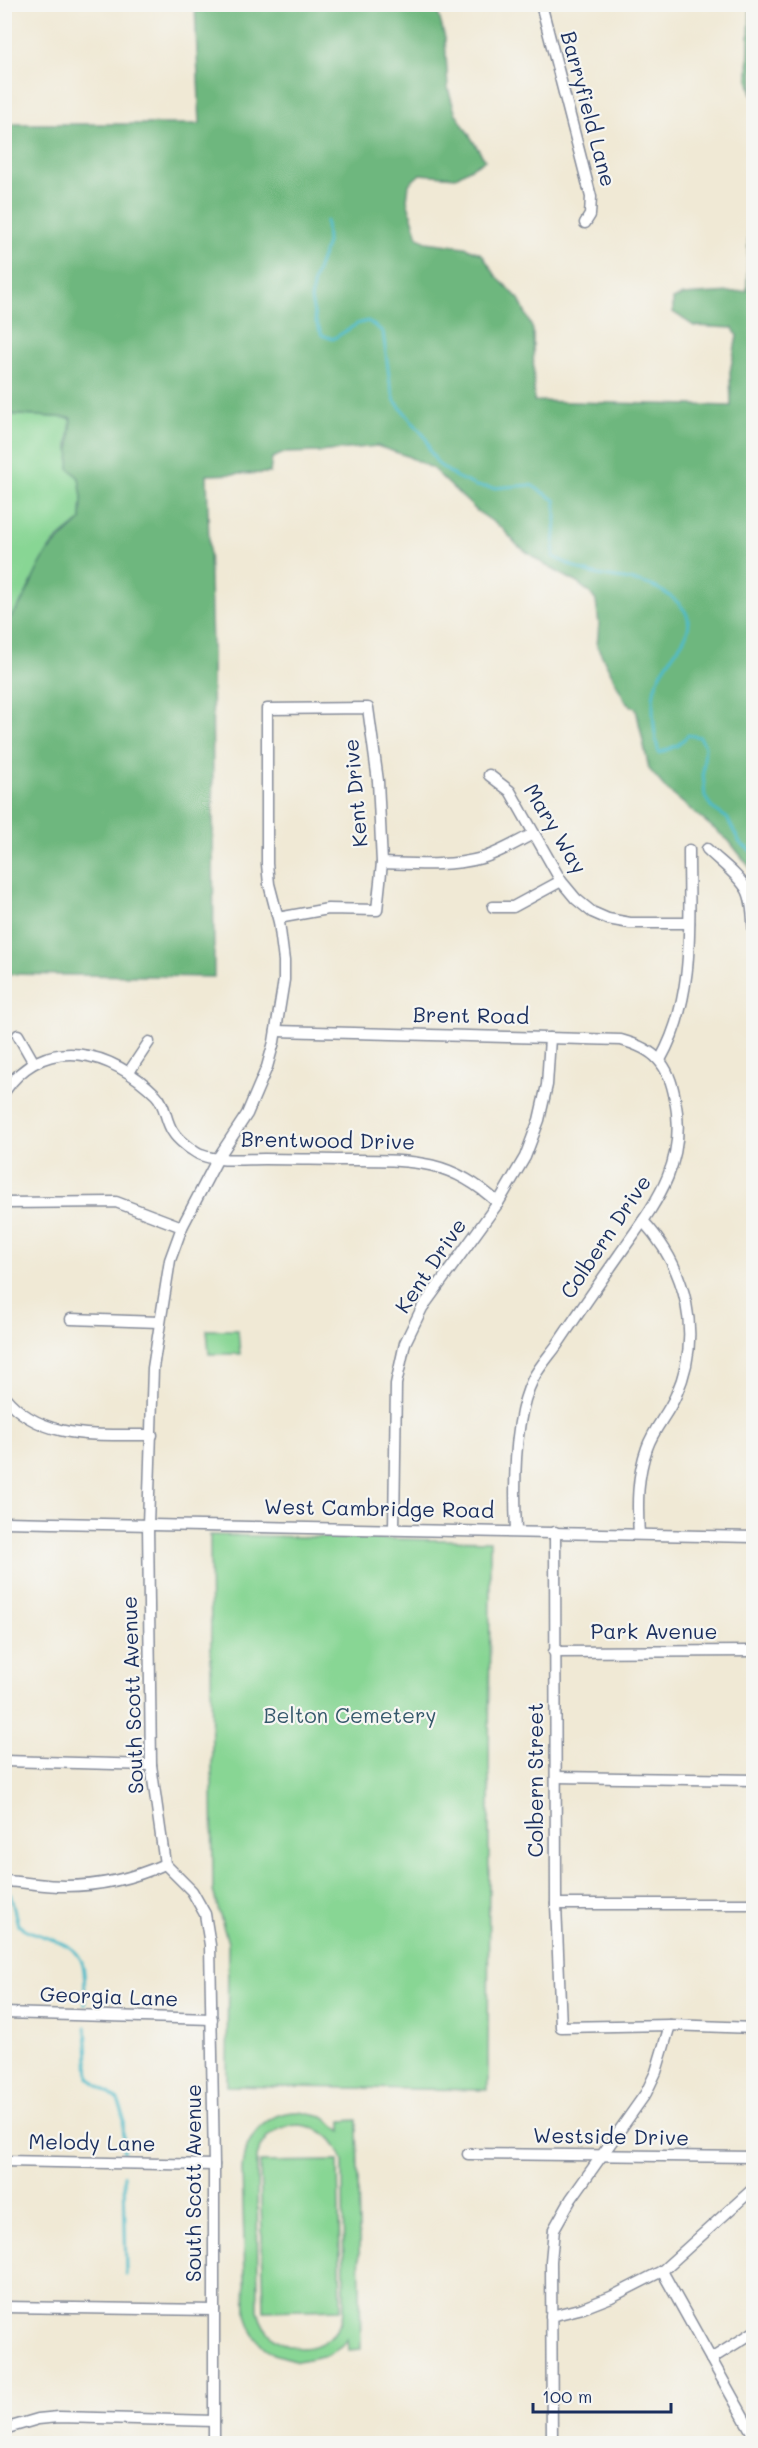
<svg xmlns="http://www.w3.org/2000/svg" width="758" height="2448" font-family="Mali,sans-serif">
  <rect width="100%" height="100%" fill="#f6f6f2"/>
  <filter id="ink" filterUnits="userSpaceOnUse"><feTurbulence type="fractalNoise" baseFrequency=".0167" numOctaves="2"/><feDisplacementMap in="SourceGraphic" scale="12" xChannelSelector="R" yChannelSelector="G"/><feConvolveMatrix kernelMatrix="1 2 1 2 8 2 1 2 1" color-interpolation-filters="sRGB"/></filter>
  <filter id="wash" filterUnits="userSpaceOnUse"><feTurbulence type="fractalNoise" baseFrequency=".008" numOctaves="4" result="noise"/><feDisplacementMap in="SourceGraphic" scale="24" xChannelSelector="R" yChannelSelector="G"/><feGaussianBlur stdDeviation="1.35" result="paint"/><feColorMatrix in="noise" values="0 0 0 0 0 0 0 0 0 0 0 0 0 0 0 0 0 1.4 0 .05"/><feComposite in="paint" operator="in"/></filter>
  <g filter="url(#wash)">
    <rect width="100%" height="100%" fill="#f0e9d5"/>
    <g fill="#88d694" stroke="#528279" stroke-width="1.5" fill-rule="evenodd">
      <path d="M 5,414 L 71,418 L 68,446 L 79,478 L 82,497 L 81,520 C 72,528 59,536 52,545 C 35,568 29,596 10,618 L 5,618 Z"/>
      <polygon points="207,1330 238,1330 240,1354 209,1354"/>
      <polygon points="210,1535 490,1541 488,2090 227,2086 228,1943 213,1891"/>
      <path d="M 300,2112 L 323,2117 L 342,2131 L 342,2121 L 357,2120 L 361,2349 L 348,2350 L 347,2339 L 342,2345 L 328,2355 L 298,2361 L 274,2354 L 264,2347 L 256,2338 L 249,2325 L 246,2314 L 242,2169 C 244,2138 267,2110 300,2112 ZM 300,2125 C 322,2127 337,2140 343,2161 L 344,2312 C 333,2361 269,2359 258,2311 L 257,2157 C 263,2136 278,2125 300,2125 Z"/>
      <polygon points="338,2161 341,2309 264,2311 260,2162"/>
    </g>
    <g fill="#6eb77e" stroke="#44736e" stroke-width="1.5">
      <path d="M 195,5 L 436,5 L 445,38 L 448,88 L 455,112 L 485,160 L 456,177 L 420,174 L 409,184 L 407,200 L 418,237 L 426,242 L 465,247 L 482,254 L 496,276 L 519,299 L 533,330 L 534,401 L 731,406 L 730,372 L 737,336 L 733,328 L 694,326 L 673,312 L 673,299 L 683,295 L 747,291 L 749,192 L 753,187 L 754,435 L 751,435 L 754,477 L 753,876 L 752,870 L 729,841 L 667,790 L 649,769 L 636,709 L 626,702 L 597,646 L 599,624 L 596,601 L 590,593 L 576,582 L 545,565 L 517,545 L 502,528 L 477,511 L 432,468 L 407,456 L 377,446 L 319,452 L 284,453 L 272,458 L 270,473 L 207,475 L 212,648 L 214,977 L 5,974 L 5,618 L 10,618 C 27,599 30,582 42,561 C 52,543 67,534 81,520 L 82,497 L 79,478 L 69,468 L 71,418 L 5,414 L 5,124 L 200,124 Z"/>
      <polygon points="750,5 754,5 753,97 748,79"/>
    </g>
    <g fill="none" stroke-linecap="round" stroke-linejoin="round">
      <g stroke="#4fbbc9" stroke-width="3">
        <path d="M 326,221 L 327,243 L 314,279 L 311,300 L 316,322 L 322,335 L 333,339 L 357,324 L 368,321 L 383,332 L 390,383 L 395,401 L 426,438 L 430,451 L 438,464 L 456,477 L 476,486 L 493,488 L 531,485 L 555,500 C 558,517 554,539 553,557 C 565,561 575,569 587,572 C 612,580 639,577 662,591 C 719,625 669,647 656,684 C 650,700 654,736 659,753 L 678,745 L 688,735 L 700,737 L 705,746 L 703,772 L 705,797 L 712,808 L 727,818 L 740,843 L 754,853"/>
        <polyline points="4,1838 7,1868"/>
        <path d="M 10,1893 L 18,1925 C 38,1940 77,1938 83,1966 C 86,1978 84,1992 85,2004"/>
        <polyline points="86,2027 89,2078 118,2100 123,2113 124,2152"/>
        <polyline points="124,2175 126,2274"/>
      </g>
    </g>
  </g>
  <g filter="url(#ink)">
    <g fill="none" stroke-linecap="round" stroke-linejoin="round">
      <g stroke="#868c9a" stroke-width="13">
        <g id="minor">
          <polyline points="541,4 591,197 590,215 585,223"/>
          <polyline points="489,775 510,791 561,881 576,899 592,912 608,919 630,923 689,923"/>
          <path d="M 707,849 C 720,862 738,874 747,890 C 757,908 753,974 754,998"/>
          <path d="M 382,863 C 416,864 449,867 482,858 C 499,853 517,842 533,834"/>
          <polyline points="493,907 513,907 561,881"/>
          <path d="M 276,1031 L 621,1040 C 655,1049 669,1064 675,1099 C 688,1165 654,1205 619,1255 C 598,1285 577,1315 557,1345 C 549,1356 539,1367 533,1379 C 513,1418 514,1488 516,1531"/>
          <polyline points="18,1035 34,1063"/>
          <path d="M 660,1060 C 696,997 689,920 689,850"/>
          <polyline points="129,1072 149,1042"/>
          <path d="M 4,1092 C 45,1032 112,1051 156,1095 C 166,1105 165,1121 173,1132 C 177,1139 183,1143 189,1148 C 193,1150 197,1154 201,1155 C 219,1162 244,1159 264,1159 C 294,1159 325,1160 355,1160 C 414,1160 452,1160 498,1203"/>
          <polyline points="4,1203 116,1202 182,1227"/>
          <polyline points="71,1319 159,1322"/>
          <path d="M 4,1396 C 41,1442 100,1434 152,1435"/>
          <polyline points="4,1522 754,1537"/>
          <polyline points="394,1529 396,1384 405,1343 422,1308 498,1203 525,1157 539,1120 547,1085 550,1038"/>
          <polyline points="555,1532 556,1904 561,2027 670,2025 754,2028"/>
          <path d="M 639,1534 C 637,1504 637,1476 647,1448 C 654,1428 668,1414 676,1395 C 703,1335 687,1269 643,1221"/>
          <polyline points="554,1652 754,1651"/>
          <polyline points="4,1761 151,1765"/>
          <polyline points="556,1777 754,1780"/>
          <path d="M 4,1881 C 25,1882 45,1886 65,1886 C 100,1886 134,1878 165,1864"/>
          <polyline points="556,1904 754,1904"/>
          <polyline points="4,2013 212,2019"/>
          <polyline points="468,2154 754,2157"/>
          <polyline points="4,2161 214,2165"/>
          <polyline points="662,2271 754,2436"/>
          <polyline points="4,2307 214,2310"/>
          <polyline points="551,2316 583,2308 611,2297 662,2271 754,2188"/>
          <polyline points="711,2359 754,2332"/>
          <polyline points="4,2429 38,2419 59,2417 214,2421"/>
          <polyline points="214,2444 214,2165 210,1945 205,1914 192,1891 165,1864 151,1765 148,1525 153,1368 170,1260 182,1227 218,1158 247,1114 267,1067 274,1042 284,980 284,961 279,922 269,884 267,864 267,709 368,708 378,781 382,863 377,910 328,909 278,918"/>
          <polyline points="552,2444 551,2261 554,2229 571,2199 646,2093 656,2072 670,2025"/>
        </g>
      </g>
      <use href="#minor" stroke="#fff" stroke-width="10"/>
    </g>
  </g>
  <g text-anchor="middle" stroke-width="4.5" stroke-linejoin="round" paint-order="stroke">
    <g font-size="21" fill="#1b2f5e" stroke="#f6f6f2">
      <text transform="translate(588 109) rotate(75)" y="7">Barryfield Lane</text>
      <text transform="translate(356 793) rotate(-95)" y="7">Kent Drive</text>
      <text transform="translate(555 829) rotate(59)" y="7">Mary Way</text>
      <text transform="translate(471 1016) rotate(1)" y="7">Brent Road</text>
      <text transform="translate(328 1141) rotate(1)" y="7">Brentwood Drive</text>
      <text transform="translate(606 1237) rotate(-56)" y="7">Colbern Drive</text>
      <text transform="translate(431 1266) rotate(-56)" y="7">Kent Drive</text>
      <text transform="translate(379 1509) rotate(1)" y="7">West Cambridge Road</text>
      <text x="654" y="1639">Park Avenue</text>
      <text transform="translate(133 1695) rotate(-92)" y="7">South Scott Avenue</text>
      <text transform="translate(536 1780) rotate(-90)" y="7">Colbern Street</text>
      <text transform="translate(109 1997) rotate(2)" y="7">Georgia Lane</text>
      <text transform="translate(611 2137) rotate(1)" y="7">Westside Drive</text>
      <text transform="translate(92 2143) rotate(1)" y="7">Melody Lane</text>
      <text transform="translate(194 2183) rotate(-90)" y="7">South Scott Avenue</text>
    </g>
    <g font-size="21" fill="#36596c" stroke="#f6f6f2">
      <text x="350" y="1723">Belton Cemetery</text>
    </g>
  </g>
  <rect width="758" height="2448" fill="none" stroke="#f6f6f2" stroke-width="24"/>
  <path d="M533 2403v9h138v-9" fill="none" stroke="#1b2f5e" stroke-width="3"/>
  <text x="542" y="2403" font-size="18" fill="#1b2f5e" stroke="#f6f6f2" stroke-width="4.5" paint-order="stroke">100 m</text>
</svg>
